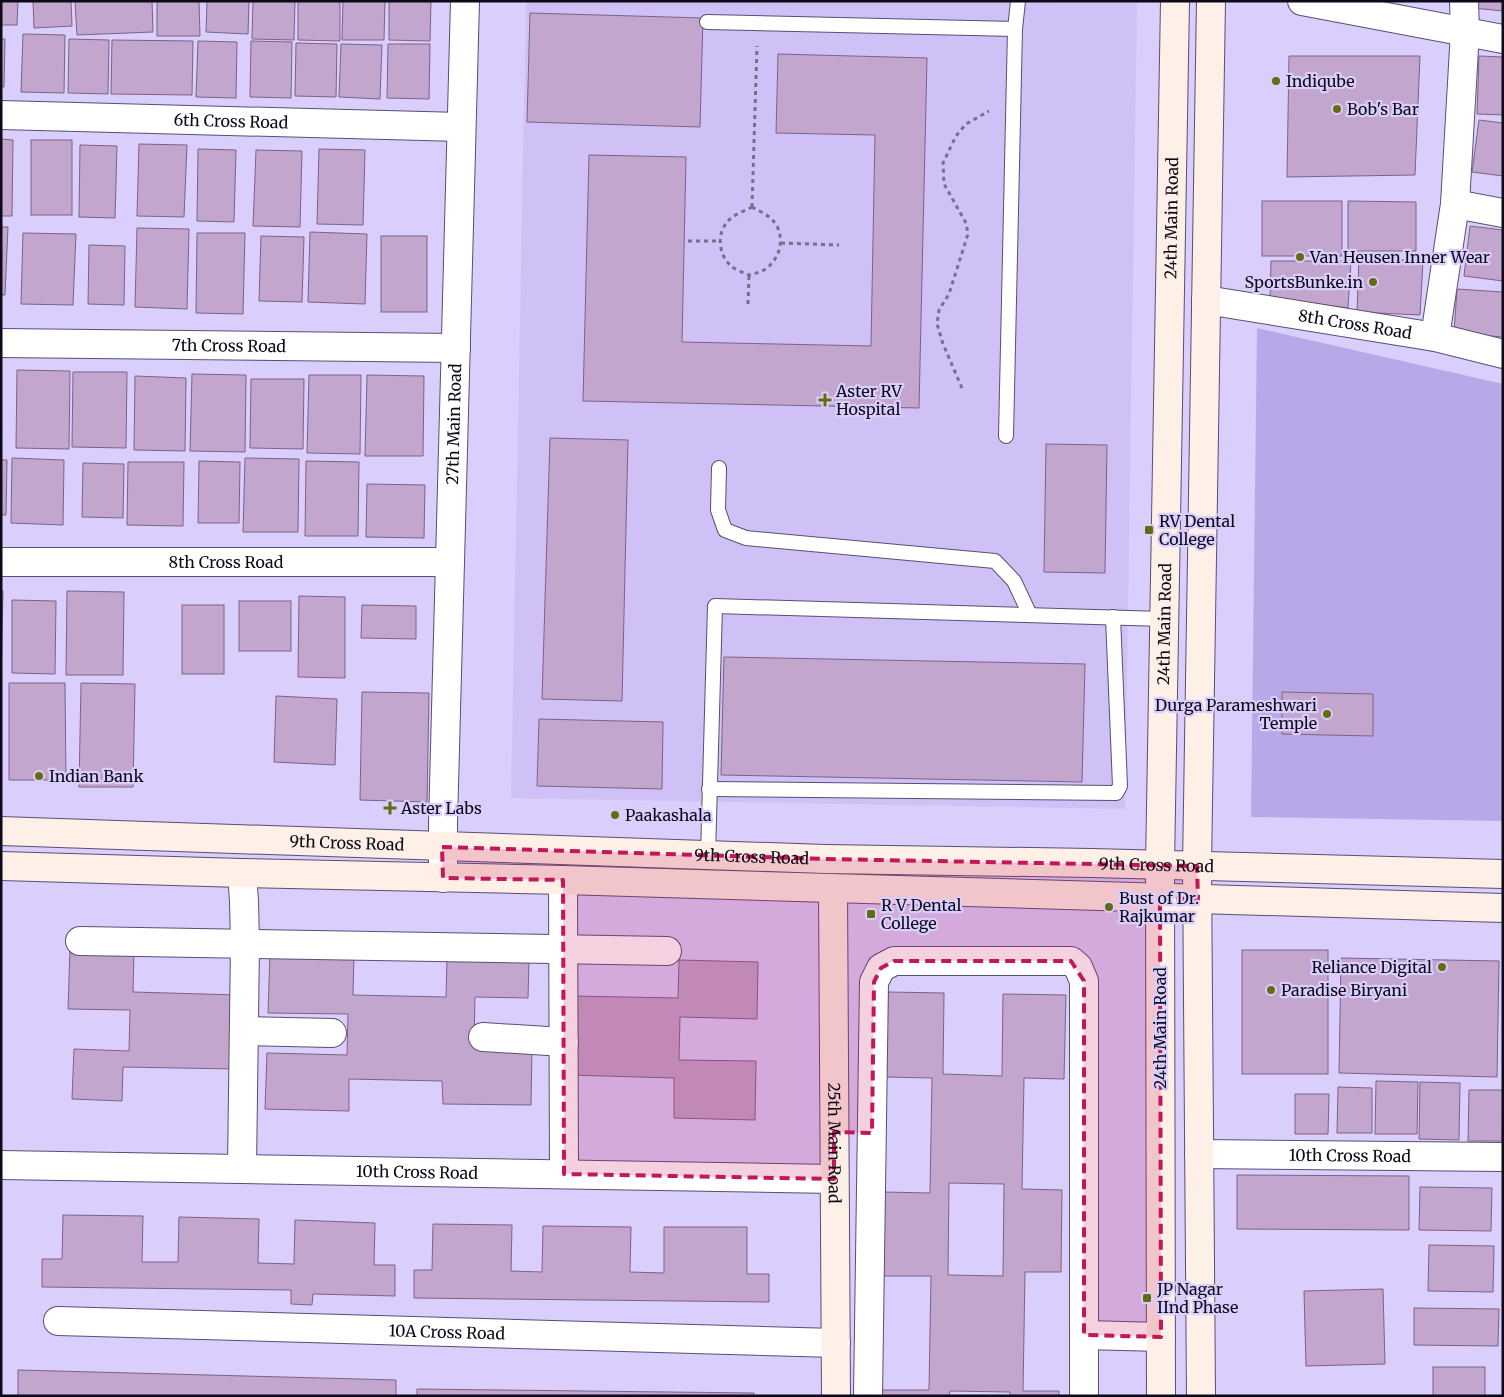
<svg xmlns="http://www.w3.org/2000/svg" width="1504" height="1397" font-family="Merriweather,serif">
  <rect width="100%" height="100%" fill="#d9cefc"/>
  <polygon fill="#cfc1f5" points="526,1 1137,3 1125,809 511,798"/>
  <polygon fill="#b8a8e8" points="1257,328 1503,384 1503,821 1251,817"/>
  <g fill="#c3a6ce" stroke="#7d6287" fill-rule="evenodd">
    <polygon points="1,1 18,1 17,25 1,25"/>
    <polygon points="33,1 71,1 72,26 34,28"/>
    <polygon points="75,1 152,1 153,32 77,35"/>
    <polygon points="157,1 199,1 200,36 157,36"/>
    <polygon points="207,1 249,1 248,34 206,32"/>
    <polygon points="253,1 295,1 294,40 252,39"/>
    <polygon points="298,1 340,1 340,41 298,40"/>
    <polygon points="343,1 385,1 384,40 342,40"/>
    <polygon points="389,1 431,1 430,41 389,40"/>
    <polygon points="1474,1 1503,1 1503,11 1473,8"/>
    <polygon points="530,13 703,18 700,127 527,122"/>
    <polygon points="23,34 65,35 64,93 21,92"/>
    <polygon points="1,39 5,39 4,87 1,87"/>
    <polygon points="69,39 109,40 108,94 68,93"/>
    <polygon points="112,40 193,41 192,95 111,94"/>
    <polygon points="198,41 237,42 236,98 196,97"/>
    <polygon points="251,41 292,42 291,98 250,97"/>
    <polygon points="296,43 337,44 336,97 295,96"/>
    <polygon points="341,44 382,45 380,99 339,97"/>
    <polygon points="388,44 430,44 429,99 387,98"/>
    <polygon points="778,54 927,58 919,408 583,401 589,155 686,157 682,342 871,346 875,135 776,133"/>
    <polygon points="1289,56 1420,56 1415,175 1287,177"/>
    <polygon points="1479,56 1503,57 1503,115 1477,114"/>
    <polygon points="1479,120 1503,123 1503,176 1472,172"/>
    <polygon points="1,139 13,140 12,216 1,216"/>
    <rect x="31" y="140" width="41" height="75"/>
    <polygon points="139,144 187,145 184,217 137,216"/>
    <polygon points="80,145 117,146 115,218 79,217"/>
    <polygon points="198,149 236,150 234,222 197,221"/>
    <polygon points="319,149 365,150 363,225 317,224"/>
    <polygon points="256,150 302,151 300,227 253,226"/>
    <rect x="1262" y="201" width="80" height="55"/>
    <polygon points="1348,201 1416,202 1416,251 1348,251"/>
    <polygon points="1470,226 1503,230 1503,281 1464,276"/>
    <polygon points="1,227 8,227 5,295 1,295"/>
    <polygon points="137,228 189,229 187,309 135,307"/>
    <polygon points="310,232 367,234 365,304 308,302"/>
    <polygon points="23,233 76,234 73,305 21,304"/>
    <polygon points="197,233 245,233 243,314 196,313"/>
    <polygon points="261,236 304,237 302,302 259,301"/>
    <rect x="381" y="236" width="46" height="76"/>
    <polygon points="89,245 125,246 124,305 88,304"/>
    <polygon points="1359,258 1423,261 1420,315 1357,312"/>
    <polygon points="1271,261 1351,261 1348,308 1270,298"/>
    <polygon points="1457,289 1503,292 1503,337 1454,333"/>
    <polygon points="17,370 70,371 69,449 16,448"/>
    <polygon points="73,372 127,372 126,448 72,447"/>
    <polygon points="192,374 246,375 245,452 190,451"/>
    <polygon points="309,375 361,375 360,454 307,453"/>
    <polygon points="367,375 424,376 423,456 365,456"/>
    <polygon points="135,376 186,378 185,451 134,450"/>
    <polygon points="251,379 304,379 303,449 250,448"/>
    <polygon points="550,438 628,440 622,701 542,699"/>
    <polygon points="1046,444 1107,445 1105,573 1044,572"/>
    <polygon points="12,458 64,460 63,525 11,523"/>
    <polygon points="245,458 299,459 298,532 243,532"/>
    <polygon points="1,460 7,460 6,515 1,515"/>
    <polygon points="199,461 240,462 239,523 198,523"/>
    <polygon points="306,461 359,462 358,536 305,536"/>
    <polygon points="128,462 184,462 183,526 127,525"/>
    <polygon points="83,463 124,464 123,518 82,517"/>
    <polygon points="367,484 425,485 424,538 366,537"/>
    <polygon points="1,591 3,591 1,675"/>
    <polygon points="67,591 124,592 123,675 66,675"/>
    <polygon points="299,596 345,597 345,678 298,677"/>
    <polygon points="12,600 56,601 55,674 12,673"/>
    <rect x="239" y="601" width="52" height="50"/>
    <rect x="182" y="605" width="42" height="69"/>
    <polygon points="362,605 416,606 416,639 361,638"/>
    <polygon points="724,657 1085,664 1082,782 721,775"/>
    <polygon points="9,683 65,683 66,780 9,780"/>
    <polygon points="81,683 135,684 133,787 79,787"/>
    <polygon points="362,692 429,693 427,802 360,800"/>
    <polygon points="1282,692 1373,694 1373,736 1282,734"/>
    <polygon points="276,696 337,699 335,765 274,762"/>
    <polygon points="539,719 663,722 662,789 537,786"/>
    <polygon points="70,949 134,950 133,992 237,995 235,1069 123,1067 122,1101 72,1099 74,1049 129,1051 130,1010 68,1009"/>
    <rect x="1242" y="950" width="86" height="124"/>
    <polygon points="270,953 354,955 353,995 446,997 447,957 529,959 528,998 475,997 474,1046 532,1047 531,1105 443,1104 442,1081 349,1079 349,1111 265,1109 267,1053 347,1055 348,1014 268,1013"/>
    <polygon points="1341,958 1499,961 1497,1077 1339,1073"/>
    <polygon points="679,960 758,962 757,1019 680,1017 679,1060 756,1061 755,1120 674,1118 674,1078 569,1075 571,996 678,998"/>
    <path d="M 888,992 L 944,993 L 943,1074 L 1002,1076 L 1003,994 L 1066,995 L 1064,1079 L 1024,1078 L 1022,1189 L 1062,1190 L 1061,1272 L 1025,1272 L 1023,1391 L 1059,1391 L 1059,1396 L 1010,1396 L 1010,1392 L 950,1391 L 949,1396 L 880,1396 L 881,1390 L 929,1390 L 931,1276 L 883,1276 L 884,1192 L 930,1193 L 932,1078 L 886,1077 ZM 949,1183 L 1004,1184 L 1003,1276 L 948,1275 Z"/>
    <polygon points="1376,1081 1418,1082 1417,1134 1375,1134"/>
    <polygon points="1420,1082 1460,1083 1459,1140 1419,1139"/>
    <polygon points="1338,1087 1372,1088 1372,1133 1337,1133"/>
    <polygon points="1469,1090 1503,1090 1502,1141 1468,1141"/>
    <polygon points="1295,1094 1329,1094 1328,1134 1295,1134"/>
    <polygon points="1237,1175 1409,1176 1409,1230 1237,1229"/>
    <polygon points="1420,1187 1492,1188 1491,1231 1419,1230"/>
    <polygon points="63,1215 143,1216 142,1262 178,1262 179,1217 259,1219 258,1263 294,1264 295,1220 375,1223 374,1265 395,1265 395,1296 313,1294 312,1305 291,1304 291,1290 42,1287 42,1259 62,1259"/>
    <polygon points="433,1224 512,1225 511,1271 542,1272 543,1226 631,1227 630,1272 664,1273 664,1227 747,1227 747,1274 769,1274 769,1302 414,1298 414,1270 432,1270"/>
    <polygon points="1429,1245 1494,1246 1493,1292 1428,1291"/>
    <polygon points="1383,1289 1385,1364 1306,1366 1304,1291"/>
    <polygon points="1414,1308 1499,1309 1498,1346 1414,1345"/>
    <rect x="1433" y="1367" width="52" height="29"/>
    <polygon points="18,1370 396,1380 396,1396 18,1396"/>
    <polygon points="417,1389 754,1393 754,1396 417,1396"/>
  </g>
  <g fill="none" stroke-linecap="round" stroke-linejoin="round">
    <g stroke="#594e75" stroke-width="16">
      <g id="lane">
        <polyline points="707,22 1015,29"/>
        <polyline points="1006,436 1015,29 1018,1"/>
        <polyline points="719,468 718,510 725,530 746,538 995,561 1014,581 1030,615"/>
        <polyline points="709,789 1116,793 1120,786 1113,617"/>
        <polyline points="708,855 715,606 1164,619"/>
      </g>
    </g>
    <g stroke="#594e75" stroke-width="30">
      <g id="street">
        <polyline points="1302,1 1503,39"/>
        <path id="s1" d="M 1,115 L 461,127"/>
        <polyline points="1455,204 1503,213"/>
        <path id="s2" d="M 1206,300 L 1435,337 L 1503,354"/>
        <polyline points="1435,337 1455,204 1465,31 1464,1"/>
        <path id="s3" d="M 1,343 L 456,348"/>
        <path id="s4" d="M 1,562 L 450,562"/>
        <polyline points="242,873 244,901 245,944 242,1169"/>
        <path id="s5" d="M 443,878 L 443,823 L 465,1"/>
        <polyline points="563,880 564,1174"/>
        <polyline points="80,941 667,951"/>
        <polyline points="244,1031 332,1033"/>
        <polyline points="483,1037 564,1042"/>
        <path id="s6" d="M 1199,1154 L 1503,1157"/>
        <path id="s7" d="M 1,1165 L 834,1179"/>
        <path id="s8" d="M 58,1321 L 836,1343"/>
        <polyline points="1084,1335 1161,1337"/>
        <polyline points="868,1396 874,982 881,968 894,961 1071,961 1078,967 1084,981 1084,1396"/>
      </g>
    </g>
    <g stroke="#594e75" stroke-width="30">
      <g id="secondary">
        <path id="s9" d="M 1,831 L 825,859 L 1092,863 L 1503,874"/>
        <polyline points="1,866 242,873 563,880 1503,908"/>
        <path id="s10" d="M 833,889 L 836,1396"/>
        <path id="s11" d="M 1161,1396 L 1160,866 L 1175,1"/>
        <polyline points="1201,1396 1197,866 1211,1"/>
      </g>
    </g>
    <g stroke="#766f8e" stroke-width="3" stroke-dasharray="4 4" stroke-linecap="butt">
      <path d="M 752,207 C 757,210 764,213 769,217 C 786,230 783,255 767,268 C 762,272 756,273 749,275 C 743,272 734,270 729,264 C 718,252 717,233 728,221 C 733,215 744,211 752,207 Z"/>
      <polyline points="752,207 757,46"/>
      <polyline points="688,241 719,241"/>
      <polyline points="781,243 839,245"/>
      <polyline points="748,304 749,275"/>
      <polyline points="962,388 943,344 937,324 939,310 949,294 968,234 966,223 944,184 943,163 956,136 966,124 989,111"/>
    </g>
    <use href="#lane" stroke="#fff" stroke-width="14"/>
    <use href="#street" stroke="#fff" stroke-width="28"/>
    <use href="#secondary" stroke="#fef0e6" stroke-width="28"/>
  </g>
  <path fill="#c2185b" fill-opacity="0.2" stroke="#c2185b" stroke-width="4" stroke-dasharray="10 6" stroke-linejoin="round" d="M 442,847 L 825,859 L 1197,866 L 1198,899 L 1160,898 L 1161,1337 L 1084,1335 L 1084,981 L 1071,961 L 894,961 L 881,968 L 874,982 L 872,1133 L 834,1132 L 834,1179 L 564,1174 L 563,880 L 443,878 Z"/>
  <g fill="#626c13" stroke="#d9cefc" stroke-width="2">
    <circle cx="1276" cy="81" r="5"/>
    <circle cx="1337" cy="109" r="5"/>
    <circle cx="1300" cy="257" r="5"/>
    <circle cx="1373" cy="282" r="5"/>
    <path d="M822.5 392.5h5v5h5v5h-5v5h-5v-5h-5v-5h5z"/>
    <rect x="1144" y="525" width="10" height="10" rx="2.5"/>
    <circle cx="1327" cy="714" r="5"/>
    <circle cx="39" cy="776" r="5"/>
    <path d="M387.5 800.5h5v5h5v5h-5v5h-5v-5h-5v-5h5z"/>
    <circle cx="615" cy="815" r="5"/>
    <circle cx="1109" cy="907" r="5"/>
    <rect x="866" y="909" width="10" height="10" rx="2.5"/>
    <circle cx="1442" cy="967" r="5"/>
    <circle cx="1271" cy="990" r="5"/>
    <rect x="1142" y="1293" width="10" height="10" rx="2.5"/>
  </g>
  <g text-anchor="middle" stroke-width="4.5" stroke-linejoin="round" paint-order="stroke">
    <g font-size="16" fill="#0d0918" stroke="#d9cefc" text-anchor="start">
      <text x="1286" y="87">Indiqube</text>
      <text x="1347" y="115">Bob's Bar</text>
      <text x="1310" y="263">Van Heusen Inner Wear</text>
      <text x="1363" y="288" text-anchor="end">SportsBunke.in</text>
      <text x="836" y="397">Aster RV<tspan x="836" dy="18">Hospital</tspan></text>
      <text x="1159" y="527">RV Dental<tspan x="1159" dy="18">College</tspan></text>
      <text x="1317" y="711" text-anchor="end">Durga Parameshwari<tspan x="1317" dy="18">Temple</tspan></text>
      <text x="49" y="782">Indian Bank</text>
      <text x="401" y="814">Aster Labs</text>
      <text x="625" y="821">Paakashala</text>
      <text x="1119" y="904">Bust of Dr.<tspan x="1119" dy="18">Rajkumar</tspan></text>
      <text x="881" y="911">R V Dental<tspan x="881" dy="18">College</tspan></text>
      <text x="1432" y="973" text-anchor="end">Reliance Digital</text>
      <text x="1281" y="996">Paradise Biryani</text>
      <text x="1157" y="1295">JP Nagar<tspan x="1157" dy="18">IInd Phase</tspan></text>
    </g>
    <g font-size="16" fill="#0d0918" stroke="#d9cefc">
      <text dy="6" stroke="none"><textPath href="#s1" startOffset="230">6th Cross Road</textPath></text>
      <text dy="6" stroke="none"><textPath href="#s11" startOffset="1178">24th Main Road</textPath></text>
      <text dy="6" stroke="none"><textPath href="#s2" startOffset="151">8th Cross Road</textPath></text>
      <text dy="6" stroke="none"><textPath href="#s3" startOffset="228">7th Cross Road</textPath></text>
      <text dy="6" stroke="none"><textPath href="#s5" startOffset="454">27th Main Road</textPath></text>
      <text dy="6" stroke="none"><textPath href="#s4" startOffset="225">8th Cross Road</textPath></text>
      <text dy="6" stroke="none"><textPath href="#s11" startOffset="772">24th Main Road</textPath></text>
      <text dy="6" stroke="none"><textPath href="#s9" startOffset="346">9th Cross Road</textPath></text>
      <text dy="6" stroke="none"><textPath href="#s9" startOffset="751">9th Cross Road</textPath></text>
      <text dy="6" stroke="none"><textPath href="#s9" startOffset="1156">9th Cross Road</textPath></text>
      <text transform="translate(1160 1028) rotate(-90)" y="6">24th Main Road</text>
      <text dy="6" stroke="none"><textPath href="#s10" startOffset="254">25th Main Road</textPath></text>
      <text dy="6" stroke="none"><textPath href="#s6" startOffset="151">10th Cross Road</textPath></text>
      <text dy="6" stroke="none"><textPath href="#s7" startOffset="416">10th Cross Road</textPath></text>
      <text dy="6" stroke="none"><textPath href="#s8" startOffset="389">10A Cross Road</textPath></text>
    </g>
  </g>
  <rect width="1504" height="1397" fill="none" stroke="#0d0918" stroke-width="5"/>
</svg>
